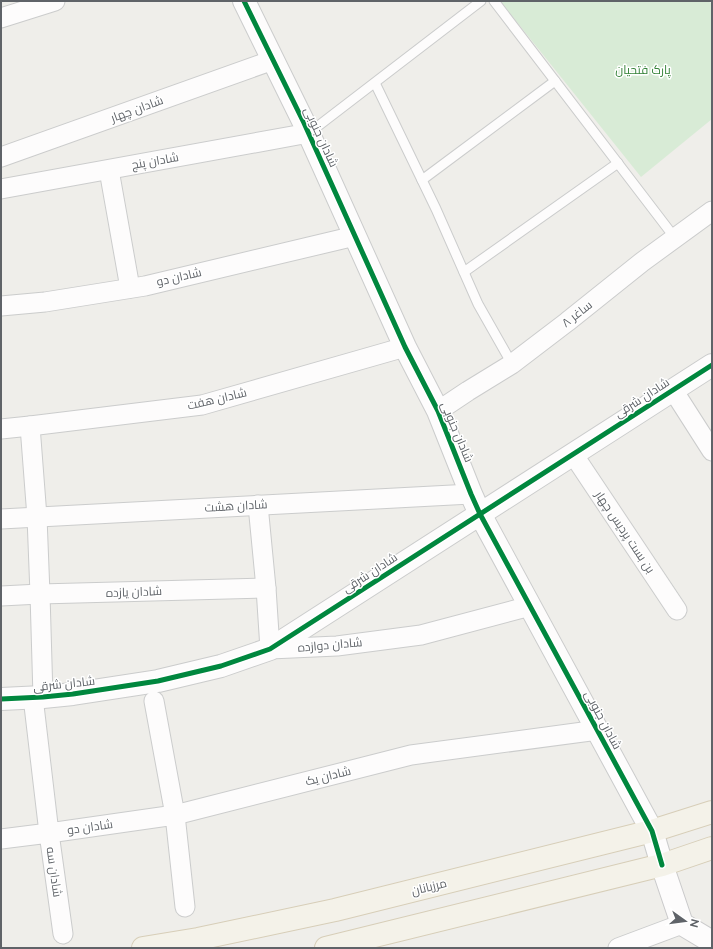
<svg xmlns="http://www.w3.org/2000/svg" width="713" height="949" font-family="Raleway,Cairo,sans-serif">
  <rect width="100%" height="100%" fill="#efeeea"/>
  <polygon fill="#d8ebd6" points="500,1 708,1 712,4 712,119 641,177"/>
  <g fill="none" stroke-linecap="round" stroke-linejoin="round">
    <g stroke="#cbcccc" stroke-width="11">
      <g id="service">
        <polyline points="494,1 675,238"/>
        <polyline points="375,83 436,209 478,304 512,364"/>
        <polyline points="309,133 481,1"/>
        <polyline points="422,180 555,81"/>
        <polyline points="464,272 618,163"/>
      </g>
    </g>
    <g stroke="#cbcccc" stroke-width="21">
      <g id="minor">
        <polyline points="1,18 55,1"/>
        <polyline points="1,157 273,60"/>
        <polyline points="109,170 130,288"/>
        <polyline points="1,189 309,133"/>
        <polyline points="1,306 45,302 145,286 355,236"/>
        <polyline points="673,390 712,451"/>
        <polyline points="438,411 468,391 512,364 567,322 642,262 712,211"/>
        <polyline points="30,426 37,517 40,594 43,697"/>
        <polyline points="1,429 30,426 202,405 405,347"/>
        <polyline points="573,454 677,610"/>
        <polyline points="258,505 266,588 270,649 337,646 421,635 530,606"/>
        <polyline points="1,519 471,494"/>
        <polyline points="1,596 40,594 266,588"/>
        <polyline points="33,697 49,833 175,815 185,907"/>
        <polyline points="154,701 175,815 411,755 598,730"/>
        <polyline points="1,839 49,833 63,934"/>
        <polyline points="618,948 682,924"/>
      </g>
    </g>
    <g stroke="#cbcccc" stroke-width="24">
      <g id="tertiary">
        <polyline points="244,1 304,123 405,347 438,411 471,494 480,514 652,831 662,865"/>
        <polyline points="1,699 43,697 73,694 158,681 221,666 270,649 712,365"/>
      </g>
    </g>
    <g stroke="#cacacb" stroke-width="24">
      <polyline id="secondary" points="662,865 682,924 712,942"/>
    </g>
    <g stroke="#d7ceb8" stroke-width="24">
      <g id="primary">
        <polyline points="143,948 198,939 335,910 652,831 712,812"/>
        <polyline points="326,948 662,865 712,848"/>
      </g>
    </g>
    <use href="#service" stroke="#fdfcfc" stroke-width="9"/>
    <use href="#minor" stroke="#fdfcfc" stroke-width="19"/>
    <use href="#tertiary" stroke="#fdfcfc" stroke-width="22"/>
    <use href="#secondary" stroke="#fdfcfc" stroke-width="22"/>
    <use href="#primary" stroke="#f4f2e9" stroke-width="22"/>
    <g stroke="#fff" stroke-width="8">
      <g id="cycleway">
        <polyline points="244,1 304,123 405,347 438,411 471,494 480,514 652,831 662,865"/>
        <polyline points="1,699 43,697 73,694 158,681 221,666 270,649 712,365"/>
      </g>
    </g>
    <use href="#cycleway" stroke="#00873e" stroke-width="5"/>
  </g>
  <g text-anchor="middle" stroke-width="3" stroke-linejoin="round" paint-order="stroke">
    <g font-size="12" fill="#348238" stroke="#fff">
      <text x="643" y="74">پارک فتحیان</text>
    </g>
    <g font-size="12" fill="#5f6368" stroke="#fff">
      <text transform="translate(137 109) rotate(-20)" y="4">شادان چهار</text>
      <text transform="translate(321 137) rotate(65)" y="4">شادان جنوبی</text>
      <text transform="translate(155 161) rotate(-10)" y="4">شادان پنج</text>
      <text transform="translate(179 277) rotate(-13)" y="4">شادان دو</text>
      <text transform="translate(577 314) rotate(-38)" y="4">ساغر ٨</text>
      <text transform="translate(642 398) rotate(-33)" y="4">شادان شرقی</text>
      <text transform="translate(217 399) rotate(-13)" y="4">شادان هفت</text>
      <text transform="translate(457 432) rotate(67)" y="4">شادان جنوبی</text>
      <text transform="translate(236 506) rotate(-3)" y="4">شادان هشت</text>
      <text transform="translate(625 532) rotate(56)" y="4">بن بست پردیس چهار</text>
      <text transform="translate(370 573) rotate(-33)" y="4">شادان شرقی</text>
      <text transform="translate(134 592) rotate(-2)" y="4">شادان یازده</text>
      <text transform="translate(330 645) rotate(-5)" y="4">شادان دوازده</text>
      <text transform="translate(64 684) rotate(-6)" y="4">شادان شرقی</text>
      <text transform="translate(603 720) rotate(62)" y="4">شادان جنوبی</text>
      <text transform="translate(328 776) rotate(-14)" y="4">شادان یک</text>
      <text transform="translate(90 827) rotate(-8)" y="4">شادان دو</text>
      <text transform="translate(54 872) rotate(82)" y="4">شادان سه</text>
      <text transform="translate(429 887) rotate(-14)" y="4">مرزبانان</text>
    </g>
  </g>
  <rect width="713" height="949" fill="none" stroke="#5f6368" stroke-width="4"/>
  <g transform="translate(685 921) rotate(104)" stroke="#ffffff" stroke-width="3" paint-order="stroke">
  <path d="M0-3L7 15L0 10L-7 15Z" fill="#5f6368"/>
  <text y="-6" font-size="11" font-weight="bold" text-anchor="middle" fill="#5f6368">N</text>
  </g>
</svg>
